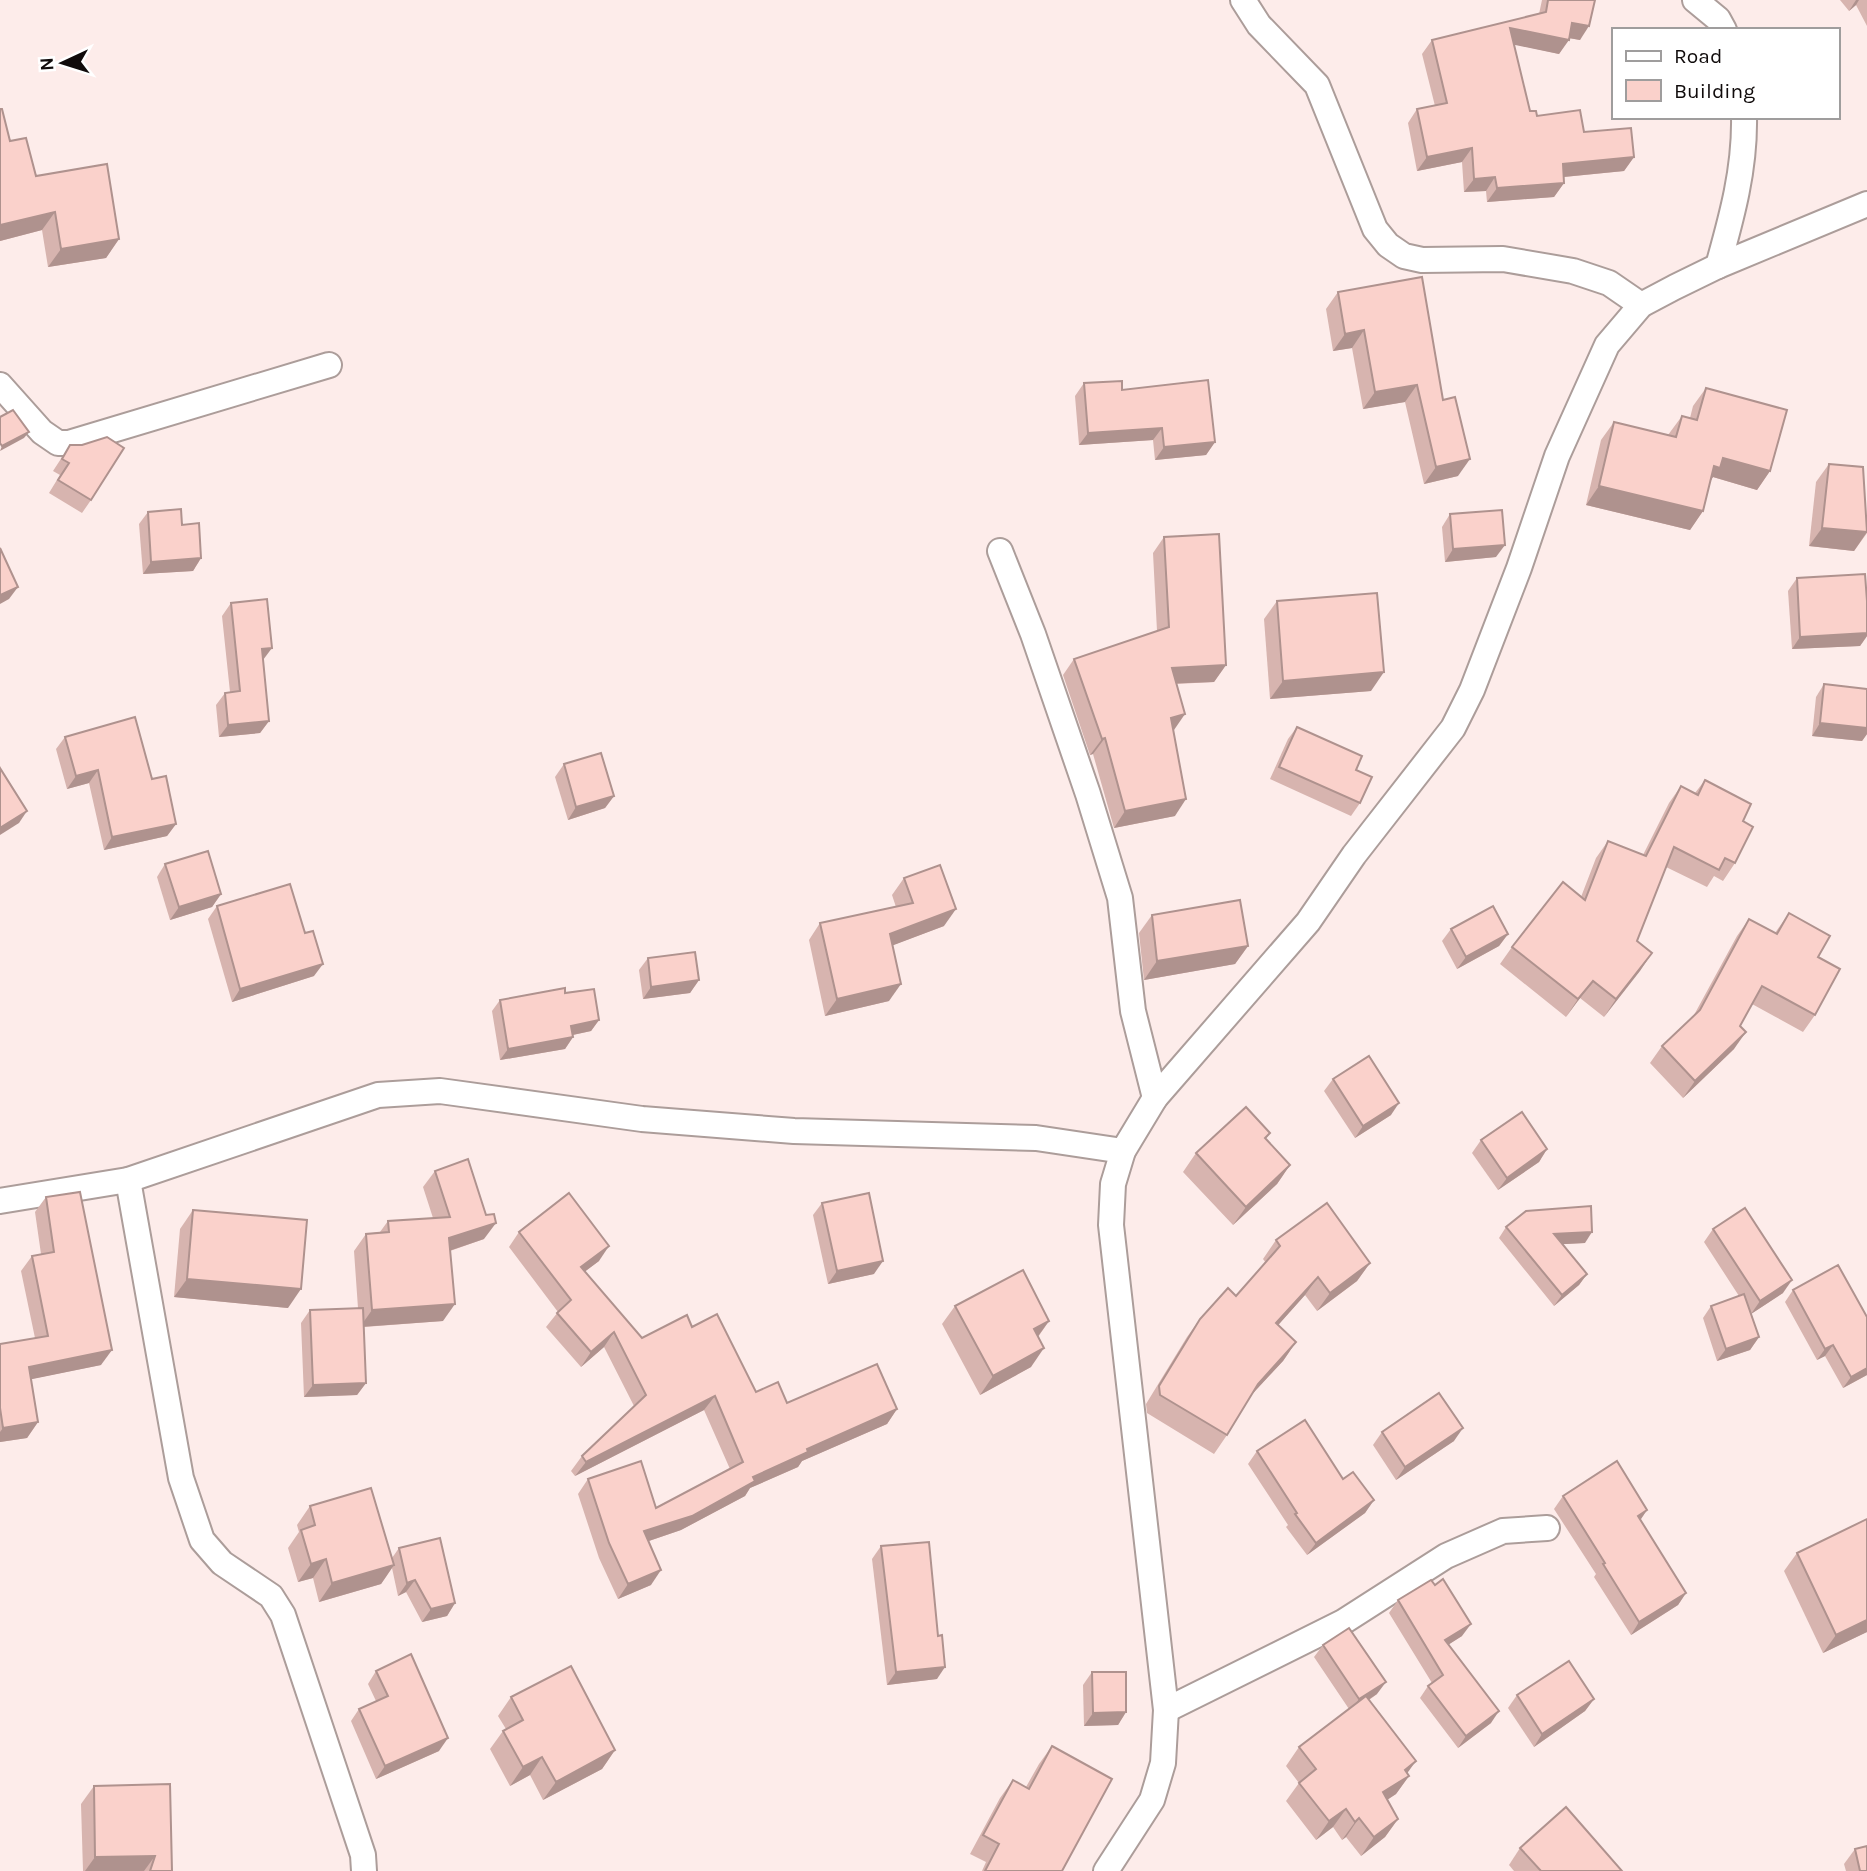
<svg xmlns="http://www.w3.org/2000/svg" width="1867" height="1871" font-family="Karla,sans-serif">
  <rect width="100%" height="100%" fill="#fdecea"/>
  <g fill="none" stroke-linecap="round" stroke-linejoin="round">
    <g stroke="#ac9d9a" stroke-width="28">
      <g id="minor">
        <polyline points="1243,0 1259,25 1317,85 1375,229 1388,245 1404,256 1422,260 1503,259 1573,271 1609,283 1641,305"/>
        <polyline points="1695,0 1718,19 1724,30"/>
        <path d="M 1718,266 C 1732,216 1745,169 1744,117"/>
        <polyline points="0,385 42,432 58,443 69,443 329,365"/>
        <polyline points="1000,551 1033,634 1088,794 1120,898 1133,1011 1155,1098"/>
        <polyline points="128,1180 181,1478 202,1540 222,1563 271,1596 283,1615 363,1855 364,1871"/>
        <polyline points="0,1201 128,1180 378,1095 440,1091 642,1119 794,1131 1036,1138 1123,1151"/>
        <polyline points="1166,1710 1343,1622 1446,1556 1503,1531 1547,1528"/>
        <polyline points="1106,1871 1152,1800 1163,1763 1166,1710 1111,1225 1113,1184 1123,1151 1155,1098 1308,922 1354,855 1453,728 1472,690 1519,568 1557,456 1607,345 1641,305 1675,287 1718,266 1867,204"/>
      </g>
    </g>
    <use href="#minor" stroke="#fff" stroke-width="24"/>
  </g>
  <g fill="#d7b4af">
    <polygon points="1542,0 1595,0 1580,40 1569,38 1559,54 1514,44 1530,111 1537,116 1584,132 1634,157 1624,171 1564,177 1564,183 1554,197 1487,202 1486,191 1464,192 1462,162 1417,171 1408,123 1417,109 1435,106 1422,54 1432,40 1539,14"/>
    <polygon points="1840,0 1867,0 1867,26 1856,5 1849,11"/>
    <polygon points="0,109 10,141 36,176 119,239 106,258 48,267 42,230 0,241"/>
    <polygon points="1338,292 1443,400 1458,476 1424,484 1405,402 1363,409 1352,348 1333,351 1326,309"/>
    <polygon points="1084,383 1122,390 1215,442 1206,455 1155,460 1153,440 1079,445 1075,396"/>
    <polygon points="1706,388 1770,471 1757,490 1713,477 1710,482 1703,511 1690,530 1586,505 1601,440 1614,422 1668,435 1682,416 1690,418 1693,406"/>
    <polygon points="70,445 91,500 82,513 49,493 60,475 53,471"/>
    <polygon points="1829,464 1867,526 1867,533 1854,551 1809,546 1816,482"/>
    <polygon points="148,512 182,525 201,558 193,571 143,574 139,524"/>
    <polygon points="1450,514 1496,557 1445,562 1442,527"/>
    <polygon points="1164,537 1226,665 1214,682 1176,684 1173,731 1175,816 1114,828 1093,754 1090,755 1063,675 1074,659 1157,631 1153,553"/>
    <polygon points="1797,578 1867,601 1867,636 1860,646 1792,649 1788,591"/>
    <polygon points="1277,601 1371,691 1270,699 1264,619"/>
    <polygon points="231,603 263,660 269,721 260,733 219,737 216,705 225,693 230,692 222,616"/>
    <polygon points="1824,684 1867,689 1867,734 1862,741 1812,736 1816,697"/>
    <polygon points="1297,727 1356,770 1360,803 1351,816 1270,779 1288,739"/>
    <polygon points="65,737 152,779 176,824 167,836 104,850 89,783 67,789 56,749"/>
    <polygon points="564,764 614,796 605,808 568,820 555,777"/>
    <polygon points="1705,780 1743,821 1735,863 1723,881 1714,876 1707,887 1666,867 1637,941 1652,953 1604,1017 1580,998 1566,1017 1500,964 1512,947 1581,897 1596,858 1608,841 1643,855 1669,803 1681,786 1695,793"/>
    <polygon points="165,864 221,894 212,907 170,920 157,877"/>
    <polygon points="904,878 944,926 893,945 889,1001 825,1016 809,940 820,923 896,907 892,895"/>
    <polygon points="217,906 314,976 232,1002 208,919"/>
    <polygon points="1789,913 1818,957 1815,1015 1803,1032 1752,1004 1740,1026 1734,1049 1683,1098 1650,1063 1662,1046 1694,1015 1737,936 1749,919 1775,933"/>
    <polygon points="1152,915 1248,946 1235,964 1144,980 1139,933"/>
    <polygon points="1451,929 1508,934 1499,946 1457,969 1442,941"/>
    <polygon points="648,958 699,980 690,993 643,999 639,970"/>
    <polygon points="565,993 599,1020 591,1031 573,1035 573,1037 565,1049 500,1060 492,1011 500,1000"/>
    <polygon points="1333,1079 1391,1115 1355,1138 1324,1091"/>
    <polygon points="1270,1133 1266,1139 1290,1165 1277,1184 1233,1225 1183,1172 1196,1153"/>
    <polygon points="1481,1140 1547,1149 1539,1162 1498,1190 1472,1153"/>
    <polygon points="435,1171 484,1239 450,1251 443,1321 364,1327 366,1383 357,1395 304,1397 301,1323 310,1310 358,1308 354,1251 366,1234 380,1232 388,1221 433,1218 423,1187"/>
    <polygon points="46,1197 101,1365 31,1379 38,1422 27,1438 0,1442 0,1344 35,1338 21,1271 32,1256 41,1254 35,1212"/>
    <polygon points="822,1203 874,1274 828,1284 813,1215"/>
    <polygon points="193,1210 288,1308 174,1297 180,1229"/>
    <polygon points="1506,1227 1585,1243 1563,1244 1587,1274 1579,1285 1554,1306 1499,1238"/>
    <polygon points="1713,1229 1783,1293 1751,1314 1759,1337 1750,1350 1717,1361 1703,1318 1711,1306 1739,1296 1704,1242"/>
    <polygon points="519,1232 599,1261 584,1272 642,1338 692,1327 756,1392 787,1403 897,1409 887,1424 802,1461 798,1467 750,1488 745,1496 681,1530 649,1541 651,1585 618,1599 599,1558 578,1494 588,1479 656,1508 730,1469 704,1410 575,1476 571,1471 582,1456 634,1406 604,1347 581,1367 546,1327 558,1312 509,1247"/>
    <polygon points="1276,1240 1370,1263 1357,1281 1317,1311 1305,1295 1278,1325 1296,1342 1283,1361 1250,1396 1227,1435 1214,1454 1147,1413 1146,1404 1187,1337 1200,1319 1236,1296 1266,1263 1263,1259"/>
    <polygon points="1793,1290 1867,1317 1867,1375 1843,1388 1825,1356 1817,1360 1785,1302"/>
    <polygon points="955,1306 1049,1321 1038,1337 1031,1367 980,1395 942,1324"/>
    <polygon points="1382,1432 1454,1441 1396,1480 1373,1445"/>
    <polygon points="1257,1451 1343,1479 1374,1500 1365,1513 1307,1555 1286,1527 1288,1525 1248,1464"/>
    <polygon points="1563,1496 1647,1510 1640,1520 1686,1593 1678,1605 1631,1635 1594,1577 1596,1574 1554,1509"/>
    <polygon points="310,1506 392,1558 399,1548 455,1603 447,1616 422,1622 406,1592 398,1596 392,1568 381,1584 319,1602 313,1578 298,1582 288,1548 299,1532 297,1525"/>
    <polygon points="1867,1519 1867,1632 1823,1653 1784,1571 1797,1553"/>
    <polygon points="881,1546 938,1636 937,1679 887,1685 872,1559"/>
    <polygon points="1398,1600 1462,1636 1449,1644 1491,1723 1458,1748 1420,1698 1428,1686 1432,1683 1389,1613"/>
    <polygon points="1323,1645 1377,1694 1369,1700 1409,1776 1396,1794 1387,1800 1398,1819 1385,1837 1361,1856 1346,1837 1342,1840 1333,1827 1316,1840 1286,1801 1299,1783 1286,1766 1299,1747 1349,1709 1314,1657"/>
    <polygon points="376,1671 439,1751 376,1779 351,1721 359,1709 376,1701 368,1684"/>
    <polygon points="1092,1672 1126,1712 1118,1725 1084,1726 1083,1685"/>
    <polygon points="1517,1695 1594,1699 1585,1711 1534,1747 1508,1708"/>
    <polygon points="511,1697 615,1750 602,1769 543,1800 530,1775 510,1786 490,1749 503,1731 506,1729 498,1716"/>
    <polygon points="1052,1746 1062,1871 982,1871 986,1862 970,1854 1000,1798 1013,1780 1026,1787 1039,1764"/>
    <polygon points="94,1786 172,1871 83,1871 81,1804"/>
    <polygon points="1520,1848 1622,1871 1514,1871 1509,1865"/>
    <polygon points="1855,1849 1867,1871 1846,1871 1844,1864"/>
  </g>
  <g fill="#af928e">
    <polygon points="1856,0 1859,0 1856,5 1849,11"/>
    <polygon points="1572,23 1589,26 1580,40 1563,37"/>
    <polygon points="1510,28 1569,40 1559,54 1501,42"/>
    <polygon points="1472,148 1462,162 1417,171 1427,157"/>
    <polygon points="1634,157 1624,171 1553,178 1563,164"/>
    <polygon points="1495,177 1486,191 1464,192 1474,179"/>
    <polygon points="1564,183 1554,197 1487,202 1497,188"/>
    <polygon points="55,212 42,230 0,241 0,225"/>
    <polygon points="119,239 106,258 48,267 61,249"/>
    <polygon points="1364,330 1352,348 1333,351 1345,334"/>
    <polygon points="1417,385 1405,402 1363,409 1375,392"/>
    <polygon points="1162,428 1153,440 1079,445 1088,433"/>
    <polygon points="29,432 24,438 0,451 2,446"/>
    <polygon points="1215,442 1206,455 1155,460 1164,447"/>
    <polygon points="1723,458 1770,471 1757,490 1713,477 1707,486 1714,466"/>
    <polygon points="1470,459 1458,476 1424,484 1436,467"/>
    <polygon points="1599,486 1703,511 1690,530 1586,505"/>
    <polygon points="1822,528 1867,532 1854,551 1809,546"/>
    <polygon points="1505,545 1496,557 1445,562 1453,549"/>
    <polygon points="201,558 193,571 143,574 151,562"/>
    <polygon points="18,587 9,599 0,604 0,595"/>
    <polygon points="1867,633 1867,636 1860,646 1792,649 1800,637"/>
    <polygon points="272,648 263,660 253,661 262,649"/>
    <polygon points="1226,665 1214,682 1161,684 1172,668"/>
    <polygon points="1384,672 1371,691 1270,699 1283,681"/>
    <polygon points="1185,714 1174,730 1159,735 1171,718"/>
    <polygon points="269,721 260,733 219,737 228,725"/>
    <polygon points="1820,723 1867,728 1867,734 1862,741 1812,736"/>
    <polygon points="1105,738 1093,754 1090,755 1102,739"/>
    <polygon points="98,770 89,783 67,789 76,776"/>
    <polygon points="614,796 605,808 568,820 576,807"/>
    <polygon points="1186,799 1175,816 1114,828 1125,811"/>
    <polygon points="27,811 19,823 0,835 0,828"/>
    <polygon points="176,824 167,836 104,850 112,837"/>
    <polygon points="221,894 212,907 170,920 179,907"/>
    <polygon points="956,909 944,926 878,951 890,934"/>
    <polygon points="1508,934 1499,946 1457,969 1466,957"/>
    <polygon points="1248,946 1235,964 1144,980 1157,961"/>
    <polygon points="1652,953 1640,971 1604,1017 1616,999"/>
    <polygon points="323,964 314,976 232,1002 240,989"/>
    <polygon points="699,980 690,993 643,999 651,987"/>
    <polygon points="1593,981 1580,998 1566,1017 1578,999"/>
    <polygon points="901,984 889,1001 825,1016 837,999"/>
    <polygon points="599,1020 591,1031 563,1037 571,1026"/>
    <polygon points="1746,1032 1734,1049 1683,1098 1695,1081"/>
    <polygon points="573,1037 565,1049 500,1060 508,1049"/>
    <polygon points="1399,1103 1391,1115 1355,1138 1363,1126"/>
    <polygon points="1547,1149 1539,1162 1498,1190 1507,1178"/>
    <polygon points="1290,1165 1277,1184 1233,1225 1246,1207"/>
    <polygon points="496,1223 484,1239 437,1255 449,1238"/>
    <polygon points="1592,1232 1585,1243 1547,1245 1554,1234"/>
    <polygon points="609,1246 599,1261 571,1282 581,1267"/>
    <polygon points="883,1261 874,1274 828,1284 837,1271"/>
    <polygon points="1370,1263 1357,1281 1317,1311 1330,1293"/>
    <polygon points="1587,1274 1579,1285 1554,1306 1562,1295"/>
    <polygon points="1318,1277 1305,1295 1263,1342 1276,1323"/>
    <polygon points="187,1279 301,1289 288,1308 174,1297"/>
    <polygon points="1792,1280 1783,1293 1751,1314 1760,1301"/>
    <polygon points="455,1304 443,1321 360,1327 372,1310"/>
    <polygon points="1049,1321 1036,1339 1034,1329"/>
    <polygon points="614,1332 604,1347 581,1367 591,1352"/>
    <polygon points="1759,1337 1750,1350 1717,1361 1726,1349"/>
    <polygon points="1296,1342 1283,1361 1245,1402 1258,1384"/>
    <polygon points="1833,1345 1825,1356 1817,1360 1825,1349"/>
    <polygon points="1044,1348 1031,1367 980,1395 993,1376"/>
    <polygon points="112,1350 101,1365 18,1382 29,1367"/>
    <polygon points="1867,1368 1867,1375 1843,1388 1851,1377"/>
    <polygon points="366,1383 357,1395 304,1397 313,1385"/>
    <polygon points="715,1396 704,1410 575,1476 586,1462"/>
    <polygon points="897,1409 887,1424 802,1461 798,1467 750,1488 745,1496 681,1530 634,1546 644,1531 807,1449"/>
    <polygon points="38,1422 27,1438 0,1442 0,1432 3,1428"/>
    <polygon points="1463,1428 1454,1441 1396,1480 1405,1467"/>
    <polygon points="1374,1500 1365,1513 1307,1555 1316,1543"/>
    <polygon points="1647,1510 1639,1522 1638,1516"/>
    <polygon points="326,1559 313,1578 298,1582 311,1564"/>
    <polygon points="394,1565 381,1584 319,1602 332,1583"/>
    <polygon points="661,1570 651,1585 618,1599 628,1584"/>
    <polygon points="415,1580 406,1592 398,1596 407,1583"/>
    <polygon points="1686,1593 1678,1605 1631,1635 1639,1622"/>
    <polygon points="455,1603 447,1616 422,1622 431,1609"/>
    <polygon points="1867,1620 1867,1632 1823,1653 1836,1635"/>
    <polygon points="1471,1624 1462,1636 1437,1652 1445,1640"/>
    <polygon points="945,1667 937,1679 887,1685 896,1672"/>
    <polygon points="1386,1682 1377,1694 1350,1712 1359,1699"/>
    <polygon points="1594,1699 1585,1711 1534,1747 1542,1734"/>
    <polygon points="1499,1711 1491,1723 1458,1748 1466,1736"/>
    <polygon points="1126,1712 1118,1725 1084,1726 1093,1713"/>
    <polygon points="448,1738 439,1751 376,1779 385,1766"/>
    <polygon points="615,1750 602,1769 543,1800 556,1782"/>
    <polygon points="542,1757 530,1775 510,1786 523,1767"/>
    <polygon points="1416,1761 1403,1779 1409,1776 1396,1794 1370,1811 1383,1792 1405,1770"/>
    <polygon points="1346,1809 1333,1827 1316,1840 1329,1821"/>
    <polygon points="1359,1818 1346,1837 1342,1840 1355,1822"/>
    <polygon points="1398,1819 1385,1837 1361,1856 1374,1837"/>
    <polygon points="155,1856 144,1871 85,1871 95,1857"/>
  </g>
  <g fill="#fad1cb" stroke="#af928e" stroke-width="2">
    <polygon points="1548,0 1595,0 1589,26 1572,23 1569,40 1510,28 1530,111 1536,111 1537,116 1580,110 1584,132 1631,128 1634,157 1563,164 1564,183 1497,188 1495,177 1474,179 1472,148 1427,157 1417,109 1447,103 1432,40 1546,12"/>
    <polygon points="0,109 2,109 10,141 26,138 36,176 107,164 119,239 61,249 55,212 0,225"/>
    <polygon points="1422,277 1443,400 1455,397 1470,459 1436,467 1417,385 1375,392 1364,330 1345,334 1338,292"/>
    <polygon points="1208,380 1215,442 1164,447 1162,428 1088,433 1084,383 1122,381 1122,390"/>
    <polygon points="1706,388 1787,410 1770,471 1723,458 1720,468 1714,466 1703,511 1599,486 1614,422 1676,437 1682,416 1697,420"/>
    <polygon points="13,410 29,432 2,446 0,443 0,417"/>
    <polygon points="107,437 124,448 91,500 58,480 69,463 62,459 70,445 82,445"/>
    <polygon points="1829,464 1863,467 1867,532 1822,528"/>
    <polygon points="181,509 182,525 199,523 201,558 151,562 148,512"/>
    <polygon points="1502,510 1505,545 1453,549 1450,514"/>
    <polygon points="1219,534 1226,665 1172,668 1185,714 1171,718 1186,799 1125,811 1105,738 1102,739 1074,659 1169,627 1164,537"/>
    <polygon points="0,548 18,587 0,595"/>
    <polygon points="1865,574 1867,601 1867,633 1800,637 1797,578"/>
    <polygon points="1377,593 1384,672 1283,681 1277,601"/>
    <polygon points="267,599 272,648 262,649 269,721 228,725 225,693 240,691 231,603"/>
    <polygon points="1824,684 1867,689 1867,728 1820,723"/>
    <polygon points="135,717 152,779 166,776 176,824 112,837 98,770 76,776 65,737"/>
    <polygon points="1297,727 1362,756 1356,770 1372,777 1360,803 1279,767"/>
    <polygon points="601,753 614,796 576,807 564,764"/>
    <polygon points="0,768 27,811 0,828"/>
    <polygon points="1705,780 1751,804 1743,821 1753,827 1735,863 1725,858 1719,870 1674,847 1637,941 1652,953 1616,999 1593,981 1578,999 1512,947 1563,882 1585,900 1608,841 1646,856 1681,786 1698,795"/>
    <polygon points="208,851 221,894 179,907 165,864"/>
    <polygon points="940,865 956,909 890,934 901,984 837,999 820,923 913,903 904,878"/>
    <polygon points="290,884 305,933 313,931 323,964 240,989 217,906"/>
    <polygon points="1240,900 1248,946 1157,961 1152,915"/>
    <polygon points="1493,906 1508,934 1466,957 1451,929"/>
    <polygon points="1789,913 1830,936 1818,957 1840,969 1815,1015 1762,986 1740,1026 1746,1032 1695,1081 1662,1046 1700,1010 1749,919 1777,934"/>
    <polygon points="695,952 699,980 651,987 648,958"/>
    <polygon points="565,988 565,993 594,989 599,1020 571,1026 573,1037 508,1049 500,1000"/>
    <polygon points="1369,1056 1399,1103 1363,1126 1333,1079"/>
    <polygon points="1246,1107 1270,1133 1265,1138 1290,1165 1246,1207 1196,1153"/>
    <polygon points="1522,1112 1547,1149 1507,1178 1481,1140"/>
    <polygon points="468,1159 486,1215 494,1214 496,1223 449,1238 455,1304 372,1310 366,1234 389,1232 388,1221 450,1217 435,1171"/>
    <polygon points="80,1192 112,1350 29,1367 38,1422 3,1428 0,1408 0,1344 48,1336 32,1256 54,1252 46,1197"/>
    <polygon points="569,1193 609,1246 581,1267 642,1338 687,1315 692,1327 717,1314 756,1392 778,1382 787,1403 877,1364 897,1409 807,1449 808,1452 753,1477 755,1481 692,1516 644,1531 661,1570 628,1584 609,1543 588,1479 641,1461 656,1508 743,1462 715,1396 586,1462 582,1456 646,1395 614,1332 591,1352 557,1313 571,1300 519,1232"/>
    <polygon points="869,1193 883,1261 837,1271 822,1203"/>
    <polygon points="1327,1203 1370,1263 1330,1293 1318,1277 1276,1323 1296,1342 1258,1384 1227,1435 1160,1395 1159,1386 1200,1319 1228,1288 1236,1296 1280,1246 1276,1240"/>
    <polygon points="1591,1206 1592,1232 1554,1234 1587,1274 1562,1295 1506,1227 1526,1211"/>
    <polygon points="1745,1208 1792,1280 1760,1301 1713,1229"/>
    <polygon points="193,1210 307,1220 301,1289 187,1279"/>
    <polygon points="1838,1265 1867,1317 1867,1368 1851,1377 1833,1345 1825,1349 1793,1290"/>
    <polygon points="1023,1270 1049,1321 1034,1329 1044,1348 993,1376 955,1306"/>
    <polygon points="1744,1294 1759,1337 1726,1349 1711,1306"/>
    <polygon points="363,1308 366,1383 313,1385 310,1310"/>
    <polygon points="1439,1393 1463,1428 1405,1467 1382,1432"/>
    <polygon points="1305,1420 1343,1479 1353,1472 1374,1500 1316,1543 1295,1514 1297,1513 1257,1451"/>
    <polygon points="1617,1461 1647,1510 1638,1516 1686,1593 1639,1622 1603,1564 1605,1563 1563,1496"/>
    <polygon points="371,1488 394,1565 332,1583 326,1559 311,1564 301,1530 315,1525 310,1506"/>
    <polygon points="1867,1519 1867,1620 1836,1635 1797,1553"/>
    <polygon points="440,1538 455,1603 431,1609 415,1580 407,1583 399,1548"/>
    <polygon points="929,1542 938,1636 942,1635 945,1667 896,1672 881,1546"/>
    <polygon points="1443,1579 1471,1624 1445,1640 1499,1711 1466,1736 1428,1686 1443,1675 1398,1600 1431,1580 1435,1585"/>
    <polygon points="1349,1628 1386,1682 1359,1699 1323,1645"/>
    <polygon points="411,1654 448,1738 385,1766 359,1709 388,1696 376,1671"/>
    <polygon points="1569,1661 1594,1699 1542,1734 1517,1695"/>
    <polygon points="571,1666 615,1750 556,1782 542,1757 523,1767 503,1731 523,1720 511,1697"/>
    <polygon points="1092,1672 1126,1672 1126,1712 1093,1713"/>
    <polygon points="1366,1696 1416,1761 1405,1770 1409,1776 1383,1792 1398,1819 1374,1837 1359,1818 1355,1822 1346,1809 1329,1821 1299,1783 1316,1769 1299,1747"/>
    <polygon points="1052,1746 1112,1779 1062,1871 985,1871 999,1844 983,1835 1013,1780 1029,1789"/>
    <polygon points="170,1784 172,1871 150,1871 155,1856 95,1857 94,1786"/>
    <polygon points="1566,1807 1622,1871 1541,1871 1520,1848"/>
    <polygon points="1867,1846 1867,1871 1860,1871 1855,1849"/>
  </g>
  <rect x="1612" y="28" width="228" height="91" fill="#ffffff" stroke="#9f9d9d" stroke-width="2"/>
  <rect x="1626" y="51" width="35" height="10" fill="#ffffff" stroke="#9f9d9d" stroke-width="2"/>
  <text x="1674" y="63" font-size="21" fill="#100b0b">Road</text>
  <rect x="1626" y="80" width="35" height="21" fill="#fad1cb" stroke="#9f9d9d" stroke-width="2"/>
  <text x="1674" y="98" font-size="21" fill="#100b0b">Building</text>
  <g transform="translate(63 63) rotate(266)" stroke="#ffffff" stroke-width="5" paint-order="stroke">
  <path d="M0-5L12 26L0 18L-12 26Z" fill="#100b0b"/>
  <text y="-10" font-size="19" font-weight="bold" text-anchor="middle" fill="#100b0b">N</text>
  </g>
</svg>
